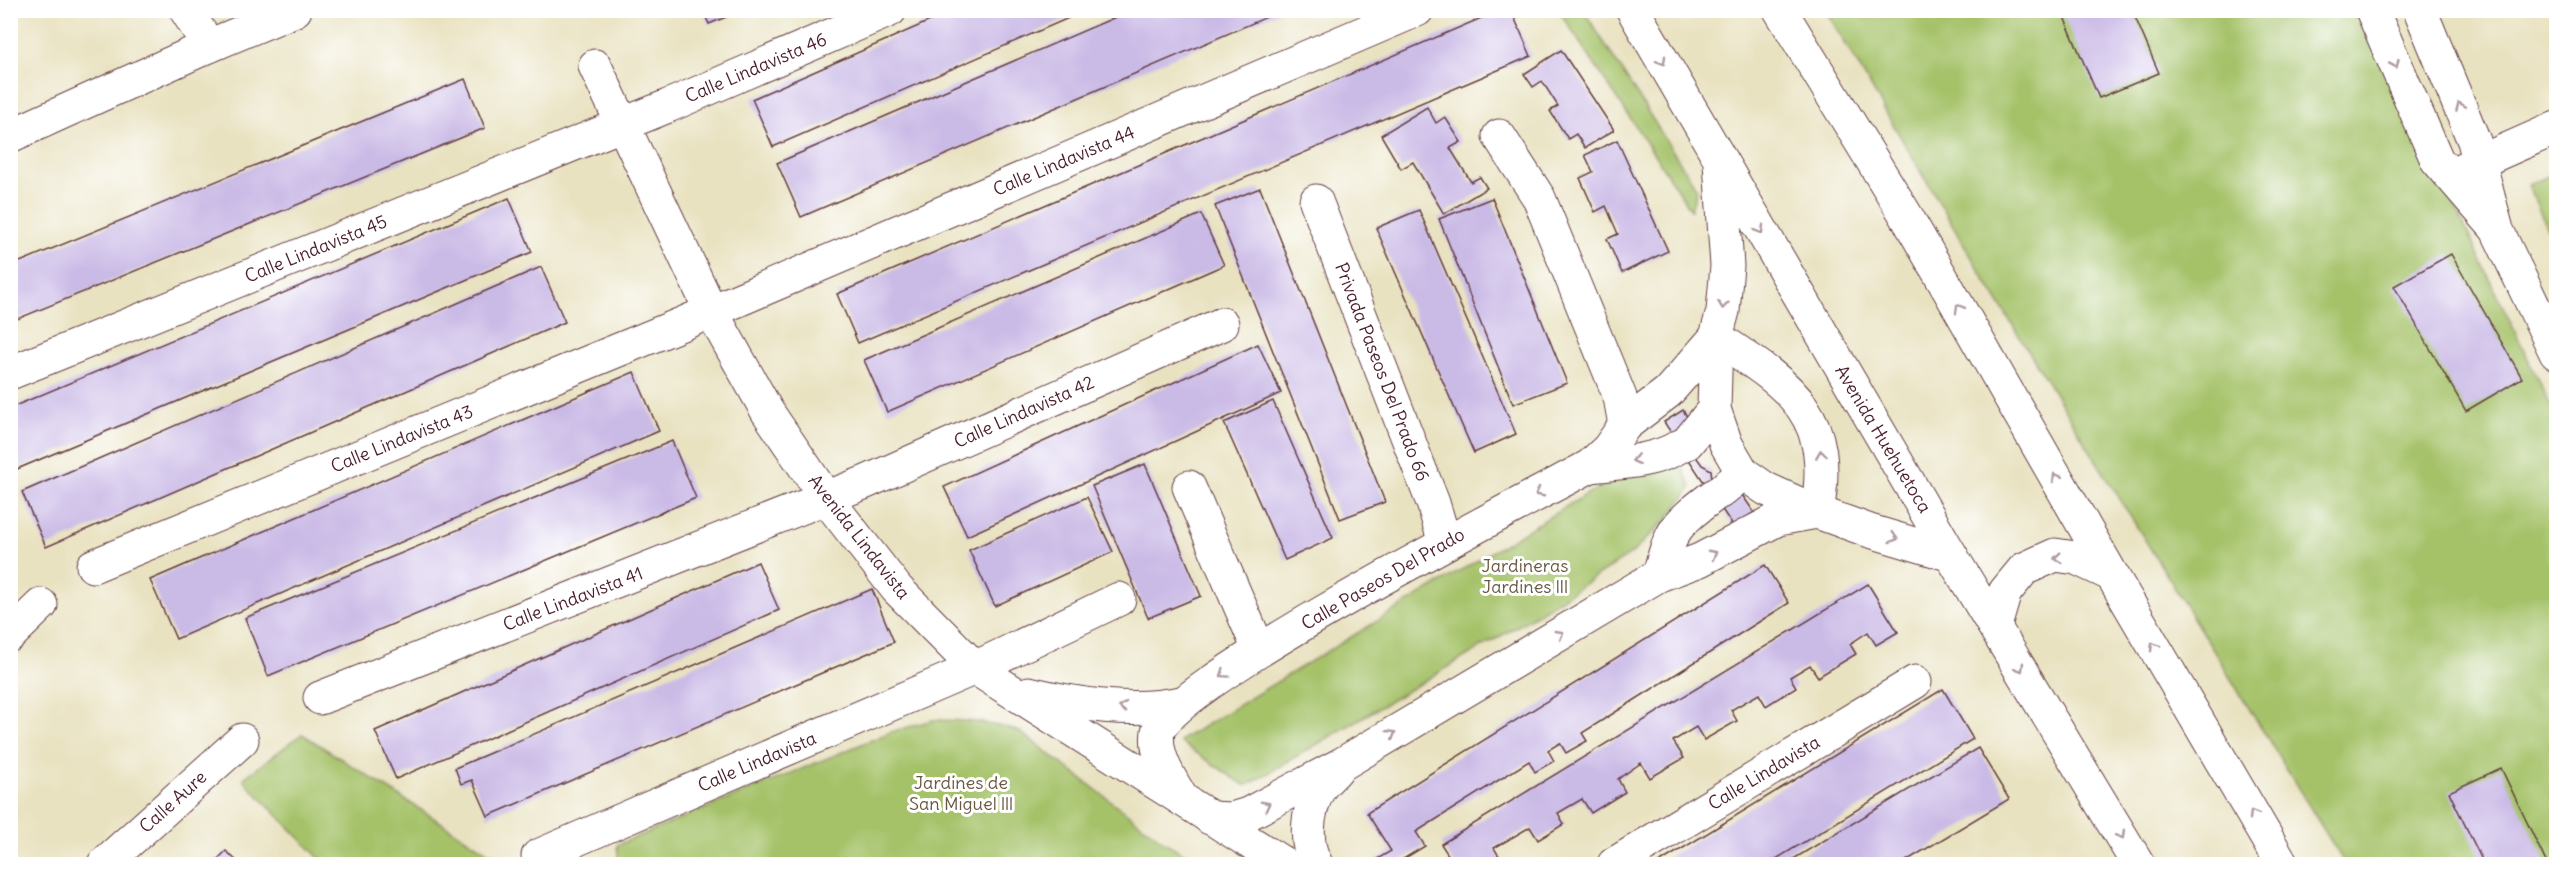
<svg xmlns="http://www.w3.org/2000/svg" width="2567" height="875" font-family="Delius,sans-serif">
  <rect width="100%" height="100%" fill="#fff"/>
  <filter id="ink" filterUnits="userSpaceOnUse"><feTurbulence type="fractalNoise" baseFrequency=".0167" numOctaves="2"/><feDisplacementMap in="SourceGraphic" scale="12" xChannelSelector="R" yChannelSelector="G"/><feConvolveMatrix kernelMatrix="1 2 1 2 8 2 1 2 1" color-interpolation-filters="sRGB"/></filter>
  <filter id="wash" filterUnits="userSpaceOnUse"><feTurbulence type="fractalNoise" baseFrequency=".008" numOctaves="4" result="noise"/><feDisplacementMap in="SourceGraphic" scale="24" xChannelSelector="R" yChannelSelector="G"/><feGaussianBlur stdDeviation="1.35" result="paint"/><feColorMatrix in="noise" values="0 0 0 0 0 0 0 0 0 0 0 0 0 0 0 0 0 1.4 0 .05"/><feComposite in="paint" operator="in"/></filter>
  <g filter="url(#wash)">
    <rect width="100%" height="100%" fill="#e9e2c1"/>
    <g fill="#a5c269" stroke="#78704a" stroke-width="1.5">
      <polygon points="1559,11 1584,11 1697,189 1691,210"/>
      <polygon points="1826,11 2361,11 2556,417 2556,864 2345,864 1994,295"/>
      <polygon points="2556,173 2556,248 2528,185"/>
      <polygon points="1671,466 1683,469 1691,488 1667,519 1631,554 1531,618 1248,785 1244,785 1180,742 1181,740 1592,491 1626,477"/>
      <path d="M 933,720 C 964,720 990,722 1020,732 L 1166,843 L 1201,864 L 619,864 L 617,845 L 891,732 Z"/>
      <polygon points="302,734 506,864 325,864 244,781 244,778"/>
    </g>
    <g id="blocks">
      <g fill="#cabae6">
        <polygon points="955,10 1087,10 773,147 752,99"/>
        <polygon points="1132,10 1283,10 801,217 777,163"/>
        <polygon points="1500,10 1511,10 1531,56 858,343 837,294"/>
        <polygon points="2061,10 2132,10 2159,73 2099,98"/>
        <polygon points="703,11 741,11 709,24"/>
        <polygon points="1561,50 1614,130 1585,148 1576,134 1568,139 1550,111 1558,106 1542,81 1533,87 1524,74"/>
        <polygon points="465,79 485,128 10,322 10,266"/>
        <polygon points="1427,107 1436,123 1445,117 1461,142 1450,148 1471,182 1480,177 1487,188 1444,214 1413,162 1401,169 1381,135"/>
        <polygon points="1617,140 1668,251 1622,273 1607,239 1618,234 1606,206 1595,212 1580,178 1593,172 1585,155"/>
        <polygon points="1260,188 1385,502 1340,519 1215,206"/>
        <polygon points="509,198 532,252 10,472 10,408"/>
        <polygon points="1492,198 1567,383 1513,404 1439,219"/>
        <polygon points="1419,210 1516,434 1474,453 1376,228"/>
        <polygon points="1201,214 1224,265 887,412 864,360"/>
        <polygon points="2451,254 2522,378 2466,411 2394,286"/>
        <polygon points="541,267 565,322 46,547 22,492"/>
        <polygon points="1258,344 1281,393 967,536 944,487"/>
        <polygon points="634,372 659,431 176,639 150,580"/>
        <polygon points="1273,401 1333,538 1285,560 1224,423"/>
        <polygon points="1683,410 1695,430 1685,441 1702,465 1711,470 1712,480 1738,489 1754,512 1733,526 1664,422"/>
        <polygon points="672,441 696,498 268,676 245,618"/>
        <polygon points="1145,464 1201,596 1148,618 1092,486"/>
        <polygon points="1087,497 1113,552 995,606 969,550"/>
        <polygon points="758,562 779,610 396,779 375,731"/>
        <polygon points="1765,565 1789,603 1582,733 1587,741 1566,753 1560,743 1548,750 1554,761 1535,772 1529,761 1416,832 1425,846 1395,864 1373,864 1372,862 1391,851 1367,813"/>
        <polygon points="1868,584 1898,632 1876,645 1868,632 1850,644 1856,654 1818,677 1810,665 1790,677 1796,687 1766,706 1759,694 1731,710 1737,721 1704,740 1696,727 1673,741 1684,758 1650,778 1641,763 1618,779 1625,792 1591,813 1582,799 1558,813 1564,824 1538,840 1530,827 1494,848 1502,861 1495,864 1454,864 1441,844"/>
        <polygon points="872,589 894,642 488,816 472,780 461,784 455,768"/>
        <polygon points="1943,689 1973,739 1768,864 1657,864"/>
        <polygon points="1978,748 2009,799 1901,864 1785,864"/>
        <polygon points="2501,768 2547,864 2484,864 2449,792"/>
        <polygon points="226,851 240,864 213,864"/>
      </g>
    </g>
  </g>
  <g filter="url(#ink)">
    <use href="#blocks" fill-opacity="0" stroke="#623c42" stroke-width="1.5"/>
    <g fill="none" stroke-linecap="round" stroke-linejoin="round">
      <g stroke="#623c42" stroke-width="35">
        <g id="minor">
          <polyline points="186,10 209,46"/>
          <polyline points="595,66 711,311 767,411 826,498 897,589 975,668 1284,864"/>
          <polyline points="10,136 209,46 295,10"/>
          <polyline points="1499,136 1539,198 1620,397 1625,425"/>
          <polyline points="2454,173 2556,128"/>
          <polyline points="1316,201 1433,503 1445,543"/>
          <path d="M 1716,337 C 1791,387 1835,413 1817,512 L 1766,489 L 1743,473 L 1720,492"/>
          <polyline points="10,373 668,106 890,10"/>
          <polyline points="1714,409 1726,444 1743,473"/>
          <polyline points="1687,443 1714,409 1716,337"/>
          <path d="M 1590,466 C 1619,463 1655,462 1680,446"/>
          <polyline points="1189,487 1259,650"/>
          <polyline points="93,566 684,323 1417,10"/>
          <path d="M 1659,575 C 1671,529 1675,525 1713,496"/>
          <polyline points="10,635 41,605"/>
          <path d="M 1029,693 C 1080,705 1130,713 1182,703"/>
          <polyline points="320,698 866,482 1222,324"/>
          <path d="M 1182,799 C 1171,780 1154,755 1158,732 C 1167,686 1531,498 1590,466 L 1608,449 L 1625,425 L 1668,392 L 1716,337 L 1723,311 L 1727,266 L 1720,163"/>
          <polyline points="1210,818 1232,819 1248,814 1342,764 1659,575 1700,560 1778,519 1817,512 1870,531 1951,555"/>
          <polyline points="538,856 975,668 1119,599"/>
          <polyline points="104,864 242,740"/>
          <path d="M 1316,864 C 1304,843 1307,813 1318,791 C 1322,783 1331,776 1337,769"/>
          <polyline points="1614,864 1915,682"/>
        </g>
      </g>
      <g stroke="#623c42" stroke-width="35">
        <g id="tertiary">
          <polyline points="2372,10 2437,160 2494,226"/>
          <polyline points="2420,10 2474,141 2497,230 2556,353"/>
        </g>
      </g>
      <g stroke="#623c42" stroke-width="35">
        <g id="secondary">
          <polyline points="1633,10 1951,555 2138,864"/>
          <polyline points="1780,10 1907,217 2112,575 2282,864"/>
          <polyline points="1995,626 2005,592 2024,569 2055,555 2076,558 2112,575"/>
        </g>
      </g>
      <use href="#minor" stroke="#fff" stroke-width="33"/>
      <use href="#tertiary" stroke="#fff" stroke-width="33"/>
      <use href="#secondary" stroke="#fff" stroke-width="33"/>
    </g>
    <defs><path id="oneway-chevron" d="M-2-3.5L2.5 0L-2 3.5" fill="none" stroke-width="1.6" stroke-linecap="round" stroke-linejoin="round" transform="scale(1.5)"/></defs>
    <g stroke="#ae9aa0">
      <use href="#oneway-chevron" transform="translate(1662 61) rotate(60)"/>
      <use href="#oneway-chevron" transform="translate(2395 64) rotate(66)"/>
      <use href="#oneway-chevron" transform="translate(2460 106) rotate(-113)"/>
      <use href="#oneway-chevron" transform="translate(1760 230) rotate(60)"/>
      <use href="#oneway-chevron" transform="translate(1723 305) rotate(97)"/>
      <use href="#oneway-chevron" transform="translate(1959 308) rotate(-120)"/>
      <use href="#oneway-chevron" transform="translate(1821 454) rotate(-98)"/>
      <use href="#oneway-chevron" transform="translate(1636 460) rotate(167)"/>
      <use href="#oneway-chevron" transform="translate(2056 477) rotate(-120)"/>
      <use href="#oneway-chevron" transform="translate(1539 493) rotate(152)"/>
      <use href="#oneway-chevron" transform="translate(1894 538) rotate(17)"/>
      <use href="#oneway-chevron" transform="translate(1713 554) rotate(-28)"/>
      <use href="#oneway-chevron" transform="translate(2058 558) rotate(174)"/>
      <use href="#oneway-chevron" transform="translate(1560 634) rotate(-31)"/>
      <use href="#oneway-chevron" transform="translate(2154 646) rotate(-120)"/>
      <use href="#oneway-chevron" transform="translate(2020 668) rotate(59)"/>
      <use href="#oneway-chevron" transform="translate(1224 674) rotate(145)"/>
      <use href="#oneway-chevron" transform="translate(1123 707) rotate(-178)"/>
      <use href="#oneway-chevron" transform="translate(1392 734) rotate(-31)"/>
      <use href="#oneway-chevron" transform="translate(1266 805) rotate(-28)"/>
      <use href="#oneway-chevron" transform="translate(2253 814) rotate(-120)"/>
      <use href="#oneway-chevron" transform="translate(2121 835) rotate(59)"/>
    </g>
  </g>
  <g text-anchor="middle" stroke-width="6" stroke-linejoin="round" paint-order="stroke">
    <g font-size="18" fill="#4a1f2b" stroke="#fff">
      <text transform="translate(756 68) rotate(-23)" y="6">Calle Lindavista 46</text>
      <text transform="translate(1064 161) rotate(-23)" y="6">Calle Lindavista 44</text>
      <text transform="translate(316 249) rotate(-22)" y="6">Calle Lindavista 45</text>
      <text transform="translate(1382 372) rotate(69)" y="6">Privada Paseos Del Prado 66</text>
      <text transform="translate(1024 412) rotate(-24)" y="6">Calle Lindavista 42</text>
      <text transform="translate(402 439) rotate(-22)" y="6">Calle Lindavista 43</text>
      <text transform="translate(1883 439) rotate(59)" y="6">Avenida Huehuetoca</text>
      <text transform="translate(859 537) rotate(52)" y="6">Avenida Lindavista</text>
      <text transform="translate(1383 579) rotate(-30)" y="6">Calle Paseos Del Prado</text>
      <text transform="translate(573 599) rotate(-21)" y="6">Calle Lindavista 41</text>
      <text transform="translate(757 762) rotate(-23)" y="6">Calle Lindavista</text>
      <text transform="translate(1764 773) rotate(-31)" y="6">Calle Lindavista</text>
      <text transform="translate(173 802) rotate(-42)" y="6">Calle Aure</text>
    </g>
    <g font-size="18" fill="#6a5841" stroke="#fff">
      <text x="1525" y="572">Jardineras<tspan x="1525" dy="21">Jardines lll</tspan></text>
      <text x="961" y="789">Jardines de<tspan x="961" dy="21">San Miguel lll</tspan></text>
    </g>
  </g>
  <rect width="2567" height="875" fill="none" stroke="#fff" stroke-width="36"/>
</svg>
